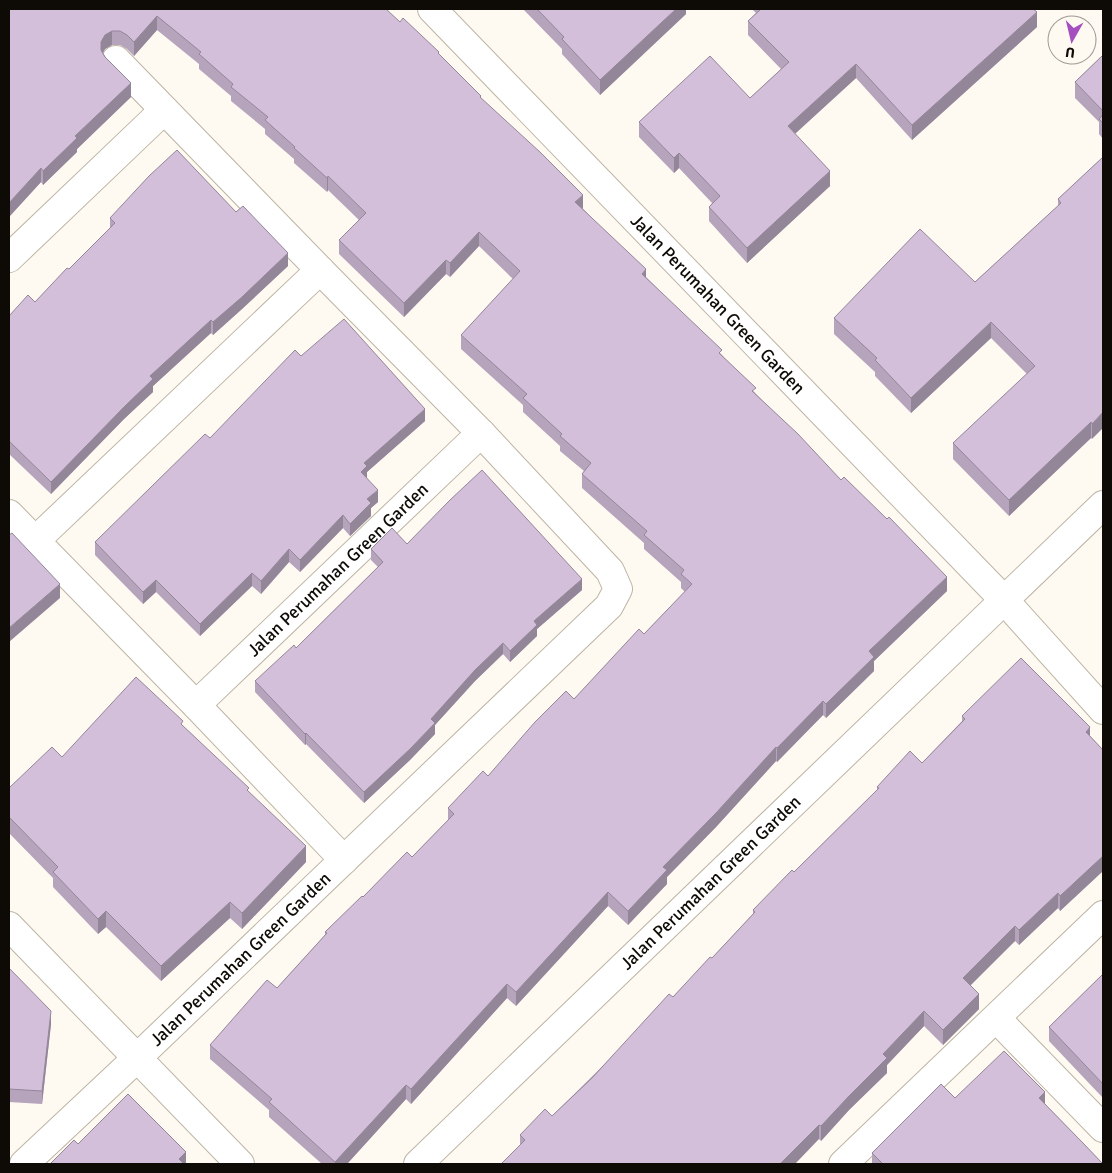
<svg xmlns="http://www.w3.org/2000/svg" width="1112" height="1173" font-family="Signika,sans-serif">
  <rect width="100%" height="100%" fill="#fefaf2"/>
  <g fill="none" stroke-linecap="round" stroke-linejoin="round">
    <g stroke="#bdb4a3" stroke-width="30">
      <g id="street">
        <path id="s1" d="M 432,9 L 1005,601 L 1103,710"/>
        <polyline points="9,258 164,110"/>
        <polyline points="9,514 196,705 344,860"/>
        <polyline points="35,541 320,270"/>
        <path id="s2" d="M 196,705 L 481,433"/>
        <polyline points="9,926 240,1164"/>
        <polyline points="996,1018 1103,1128"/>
        <path id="s3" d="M 24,1164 L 137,1058 L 609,606 L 618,589 L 610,571 L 481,433 L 320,270 L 116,60"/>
        <path id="s4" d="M 418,1164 L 1103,505"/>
        <polyline points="843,1164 1103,915"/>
      </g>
    </g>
    <use href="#street" stroke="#fff" stroke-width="28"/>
  </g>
  <g fill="#b6a4bc">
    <polygon points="9,9 400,22 439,55 481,98 646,277 722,355 756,394 947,591 874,661 874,671 826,718 823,715 777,762 776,761 716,827 667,877 667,884 628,925 608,906 516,1006 507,998 411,1104 406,1099 347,1164 322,1164 269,1117 269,1110 210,1059 210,1045 277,988 325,935 325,932 363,897 412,857 448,820 448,808 488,776 574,699 644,634 685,592 681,588 681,582 644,549 644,543 582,488 582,474 584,471 560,451 560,446 523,412 523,405 461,349 461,335 513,279 479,246 450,277 446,274 404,317 339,254 339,240 359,220 328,190 327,192 294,163 294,159 265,134 265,129 231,101 231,96 199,69 199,64 157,30 134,56 127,49 120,45 112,45 105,49 103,53 131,97 77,149 77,152 43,185 41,182 9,217"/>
    <polygon points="523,9 686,9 686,14 600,95 562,54 562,49"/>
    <polygon points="752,9 1033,9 1037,27 912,140 856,78 795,134 830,186 747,263 709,221 709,207 712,203 679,168 674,173 639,137 639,122 750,98 781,69 748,35 748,21 756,13"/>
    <polygon points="1103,55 1103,139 1099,134 1099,122 1075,98 1075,82"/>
    <polygon points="1103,157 1092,439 1091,438 1009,516 953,459 953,443 1027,374 991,338 911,413 875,376 875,372 834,334 834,318 975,282 1058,206 1058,199"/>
    <polygon points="236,212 288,266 242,309 213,335 211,333 153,386 153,392 124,419 51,494 9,454 9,316 35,302 69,269 110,228 110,218"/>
    <polygon points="301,356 425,421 367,472 367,478 378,502 371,508 371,516 350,536 343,528 300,572 289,562 261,594 252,586 200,636 156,592 143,604 95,555 95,542"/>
    <polygon points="407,544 582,590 537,629 537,636 510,662 503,654 475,681 435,725 435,734 410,760 364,803 306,744 305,745 255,692 255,681 296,648 378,567 371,560 371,549"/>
    <polygon points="1103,588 1103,605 1102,603 1102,589"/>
    <polygon points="962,716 1090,736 1103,750 1103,871 1060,911 1058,908 1019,945 1015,941 970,985 979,1009 943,1045 924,1026 887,1065 887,1073 849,1110 821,1141 819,1139 520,1145 520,1135 552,1116 712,958 753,914 753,910 794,872 877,790 877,787 922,763 962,721"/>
    <polygon points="183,726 249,792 306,862 242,929 230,918 161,981 106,927 98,934 53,887 53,878 9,833 9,788 62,757"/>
    <polygon points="9,968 51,1024 42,1104 9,1102"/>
    <polygon points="1103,974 1103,1098 1049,1041 1049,1027"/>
    <polygon points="955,1098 1045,1104 1103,1164 872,1164 872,1153"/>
  </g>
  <g fill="#948699">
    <polygon points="676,9 686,9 686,14 600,95 600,80"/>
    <polygon points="1037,12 1037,27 912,140 912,125"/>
    <polygon points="157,16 157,30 134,56 134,42"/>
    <polygon points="112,31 112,45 105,49 101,56 101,42 105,35"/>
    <polygon points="856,64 856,78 788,140 788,126"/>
    <polygon points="131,83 131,97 77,149 77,152 43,185 43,171 75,136"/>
    <polygon points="679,153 679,168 674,173 674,158"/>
    <polygon points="41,168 41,182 9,217 9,203"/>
    <polygon points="830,171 830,186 747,263 747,248"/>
    <polygon points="328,176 328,190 327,192 327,178"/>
    <polygon points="583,195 583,209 575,202"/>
    <polygon points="479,232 479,246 450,277 450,263"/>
    <polygon points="288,253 288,266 242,309 213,335 213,322"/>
    <polygon points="446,260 446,274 404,317 404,303"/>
    <polygon points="646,269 646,284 642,274"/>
    <polygon points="211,320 211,333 153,386 153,392 124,419 51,494 51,482 150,376"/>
    <polygon points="991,322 991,338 911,413 911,398"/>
    <polygon points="425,409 425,421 367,472 367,478 361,472 364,463"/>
    <polygon points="1103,412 1103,428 1092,439 1092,424"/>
    <polygon points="1091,422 1091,438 1009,516 1009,500"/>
    <polygon points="378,490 378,502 371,508 371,516 350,536 350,524 367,499"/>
    <polygon points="343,515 343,528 300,572 300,560"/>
    <polygon points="289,549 289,562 261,594 261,581"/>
    <polygon points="252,573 252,586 200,636 200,624"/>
    <polygon points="947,577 947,591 874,661 874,671 826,718 826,704 869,651"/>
    <polygon points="582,579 582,590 537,629 537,636 510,662 510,651 534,621"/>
    <polygon points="156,580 156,592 143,604 143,592"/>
    <polygon points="60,584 60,598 9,642 9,628"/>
    <polygon points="503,643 503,654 475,681 435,725 435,734 410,760 364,803 364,792 475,670"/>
    <polygon points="823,701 823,715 777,762 777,748"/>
    <polygon points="1090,727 1090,742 1086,732"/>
    <polygon points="306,733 306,744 305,745 305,734"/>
    <polygon points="776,747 776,761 716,827 667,877 667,884 628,925 628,911 663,867"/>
    <polygon points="306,846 306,862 242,929 242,913"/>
    <polygon points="1103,856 1103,871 1060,911 1060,896"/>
    <polygon points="608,892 608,906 516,1006 516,992"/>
    <polygon points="1058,893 1058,908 1019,945 1019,930"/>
    <polygon points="230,902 230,918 161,981 161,966"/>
    <polygon points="106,911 106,927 98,934 98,919"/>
    <polygon points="1015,926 1015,941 963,993 963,978"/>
    <polygon points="507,984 507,998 411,1104 411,1089"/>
    <polygon points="979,994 979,1009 943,1045 943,1030"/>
    <polygon points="51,1011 51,1024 42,1104 42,1091"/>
    <polygon points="924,1011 924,1026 887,1065 887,1073 849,1110 821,1141 821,1126 883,1054"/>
    <polygon points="406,1085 406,1099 347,1164 335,1164 335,1162"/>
    <polygon points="1045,1092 1045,1106 1039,1098"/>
    <polygon points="819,1125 819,1139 795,1164 780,1164"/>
    <polygon points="186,1152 186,1164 179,1164 179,1159"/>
  </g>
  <g fill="#d4bfdb" stroke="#948699">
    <polygon points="9,9 386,9 400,22 403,18 439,52 438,53 481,96 480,97 541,153 583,195 575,202 646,269 642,274 722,350 719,353 756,388 752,391 798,434 841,480 844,477 887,519 889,517 947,577 869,651 874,657 826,704 823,701 777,748 776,747 716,813 663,867 667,870 628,911 608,892 516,992 507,984 411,1089 406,1085 335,1162 269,1102 272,1099 210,1045 267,980 277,988 327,933 325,932 362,896 363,897 407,852 412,857 454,814 448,808 483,771 488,776 535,722 566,691 574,699 639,629 644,634 692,584 681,574 684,570 644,535 647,531 582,474 591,463 560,436 562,434 523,398 527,394 461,335 520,271 479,232 450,263 446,260 404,303 339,240 366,213 328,176 327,178 294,148 295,147 265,120 268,117 231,87 233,84 199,54 201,52 157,16 134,42 127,35 120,31 112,31 105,35 101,42 101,50 105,57 131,83 75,136 77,138 43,171 41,168 9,203"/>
    <polygon points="537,9 676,9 600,80 562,39 564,37"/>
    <polygon points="761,9 1033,9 1037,12 912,125 856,64 788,126 830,171 747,248 709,207 720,196 679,153 674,158 639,122 710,56 750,98 789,62 748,21"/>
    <polygon points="1103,55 1103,111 1075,82"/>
    <polygon points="1103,115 1103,123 1099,119"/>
    <polygon points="177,150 236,212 243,206 288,253 242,297 213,322 211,320 150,376 153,379 124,407 51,482 9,441 9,316 28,295 35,302 67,268 69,269 115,223 110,218 149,176"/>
    <polygon points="1103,157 1103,412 1092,424 1091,422 1009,500 953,443 1035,366 991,322 911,398 875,360 877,358 834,318 920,229 975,282 1061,203 1058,199"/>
    <polygon points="344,319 425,409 364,463 367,466 361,472 378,490 367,499 371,503 350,524 343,515 300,560 289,549 261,581 252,573 200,624 156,580 143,592 95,542 205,434 210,438 295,350 301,356"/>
    <polygon points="482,470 582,579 534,621 537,625 510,651 503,643 475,670 431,719 435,723 410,749 364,792 306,733 305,734 255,681 294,645 296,648 383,562 371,549 392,528 407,544 450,500"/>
    <polygon points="12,533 60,584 9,628 9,535"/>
    <polygon points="1021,658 1090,727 1086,732 1103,750 1103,856 1060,896 1058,893 1019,930 1015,926 963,978 979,994 943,1030 924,1011 883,1054 887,1058 849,1096 821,1126 819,1125 780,1164 501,1164 525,1140 520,1135 545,1109 552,1116 592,1078 669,994 673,997 710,957 712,958 755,912 753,910 792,870 794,872 879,788 877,787 910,751 922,763 965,719 962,716"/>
    <polygon points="136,677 183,721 181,724 249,788 247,790 306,846 242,913 230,902 161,966 106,911 98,919 53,872 58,867 9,817 9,788 52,747 62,757"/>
    <polygon points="9,968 51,1011 42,1091 9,1089"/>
    <polygon points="1103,974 1103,1084 1049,1027"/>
    <polygon points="1004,1051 1045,1092 1039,1098 1082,1142 1103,1164 883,1164 872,1153 941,1084 955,1098"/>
    <polygon points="128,1094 186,1152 179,1159 184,1164 50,1164 74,1140 78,1144"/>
  </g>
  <g text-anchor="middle" stroke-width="4.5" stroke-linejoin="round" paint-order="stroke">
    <g font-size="18" fill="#0e0b06" stroke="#fefaf2">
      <text dy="6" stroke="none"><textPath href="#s1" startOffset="411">Jalan Perumahan Green Garden</textPath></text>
      <text dy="6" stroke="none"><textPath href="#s2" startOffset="196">Jalan Perumahan Green Garden</textPath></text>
      <text dy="6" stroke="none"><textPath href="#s4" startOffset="406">Jalan Perumahan Green Garden</textPath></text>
      <text dy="6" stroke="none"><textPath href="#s3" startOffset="298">Jalan Perumahan Green Garden</textPath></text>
    </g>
  </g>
  <rect width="1112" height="1173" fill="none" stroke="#0e0b06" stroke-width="20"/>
  <g transform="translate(1072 40) rotate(188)"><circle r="24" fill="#fefaf2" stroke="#9e9a94"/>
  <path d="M0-4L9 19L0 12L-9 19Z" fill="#a550bf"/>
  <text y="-8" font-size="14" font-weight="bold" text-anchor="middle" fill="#0e0b06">U</text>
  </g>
</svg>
